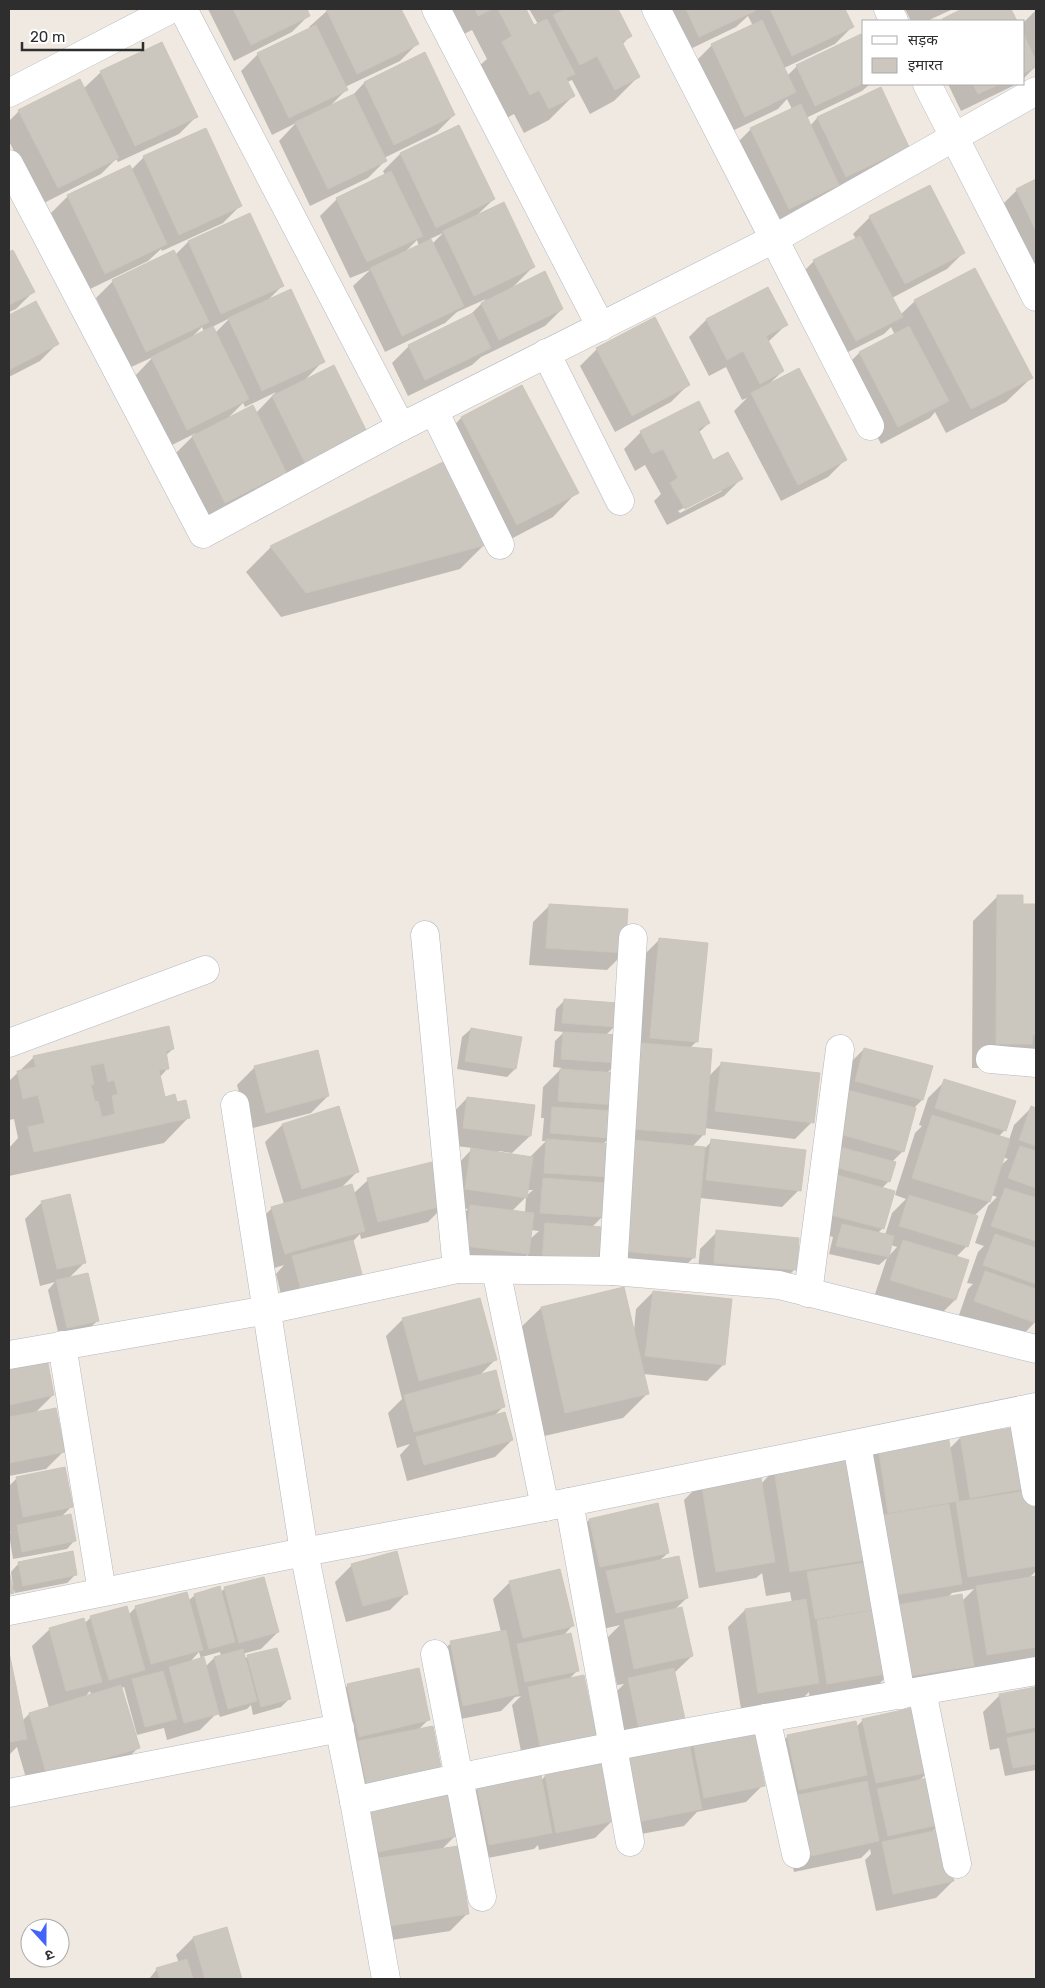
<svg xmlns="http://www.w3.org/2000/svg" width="1045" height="1988" font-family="Rubik,'Noto Sans Devanagari',sans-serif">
  <rect width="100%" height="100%" fill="#efe9e1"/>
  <g fill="#0003" fill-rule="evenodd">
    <polygon points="208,9 306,9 309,15 292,32 234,61"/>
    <polygon points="329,9 400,9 417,44 400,61 345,87 346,90 329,107 350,98 364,83 425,54 454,115 437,132 384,158 385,161 368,178 310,206 279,141 296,123 272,135 241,71 258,54 310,29 309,27"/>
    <polygon points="438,9 525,9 534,27 538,24 529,9 616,9 630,36 622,45 639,76 614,101 590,114 572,80 567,82 573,96 549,120 524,133 514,114 505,119 478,67 487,59 472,30 454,39"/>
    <polygon points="661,9 844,9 852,27 835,44 784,68 787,76 797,66 864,43 864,84 870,84 862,91 806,118 810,126 817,118 880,88 908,146 891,163 772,225 734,146 751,129 792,109 787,99 778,109 728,133 695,62 712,45 753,26 748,16 736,27 682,53"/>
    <polygon points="905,9 953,9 927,21 911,21"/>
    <polygon points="965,9 1012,9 1010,10 1015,21 941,21"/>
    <polygon points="1036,10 1036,66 1024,78 1024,22"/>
    <polygon points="101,72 196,117 179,134 118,162 116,159 101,174 40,205 9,141 9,121 19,111 83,89"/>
    <polygon points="948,84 1017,84 961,111"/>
    <path d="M 459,126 L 494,199 L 476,216 L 533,267 L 512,288 L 562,309 L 545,326 L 481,357 L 472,365 L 408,396 L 392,363 L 409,346 L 469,316 L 486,299 L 457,312 L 445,323 L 385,352 L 353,286 L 370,270 L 350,278 L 320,216 L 337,199 L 385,175 L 383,171 L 400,154 ZM 443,233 L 432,244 L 430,239 ZM 417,240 L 419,246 L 405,252 Z"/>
    <polygon points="144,157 240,206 223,223 162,251 161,249 148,261 88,290 51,213 68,196 131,170"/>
    <polygon points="1036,181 1036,264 1028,267 1000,207 1017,190"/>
    <polygon points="870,217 964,252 947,269 892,298 900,315 915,301 1031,378 1006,402 946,433 935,412 930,418 881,444 842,370 859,353 895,335 891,327 884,334 838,357 797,278 814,261 856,239 853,234"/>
    <path d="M 188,242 L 282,286 L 267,301 L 323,361 L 304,381 L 366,432 L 288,479 L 284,472 L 268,489 L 207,519 L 175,454 L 196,433 L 170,446 L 135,376 L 153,357 L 129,368 L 96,298 L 113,281 L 175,255 ZM 228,319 L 228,320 L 215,333 L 212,327 ZM 202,327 L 204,332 L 190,339 ZM 276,392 L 256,413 L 227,419 L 243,403 L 245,407 Z"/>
    <polygon points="12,252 33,292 16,309 9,312 9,254"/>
    <polygon points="767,289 786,325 768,342 783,371 769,384 845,460 828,477 781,501 734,411 747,398 742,400 726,367 709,376 689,337 706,320"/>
    <polygon points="36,303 57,344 40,361 9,377 9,317"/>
    <polygon points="597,349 688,385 671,402 615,432 580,366"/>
    <polygon points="522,387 577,492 553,517 492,549 484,545 460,569 281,617 246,572 271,547 446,462 437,443 461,418"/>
    <path d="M 709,423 L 698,433 L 713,461 L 741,479 L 724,496 L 667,525 L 654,501 L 661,494 L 645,465 L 635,471 L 624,449 L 641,432 ZM 722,488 L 722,491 L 680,513 L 678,511 Z"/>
    <polygon points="998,896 1021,905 1036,905 1036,1059 1006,1068 972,1068 973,921"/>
    <polygon points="550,905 624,953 607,970 529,965 533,922"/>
    <path d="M 660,939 L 697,1041 L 690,1048 L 709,1076 L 722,1063 L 812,1122 L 795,1139 L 704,1128 L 703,1135 L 692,1147 L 705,1148 L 712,1141 L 799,1190 L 782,1207 L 700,1198 L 694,1257 L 669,1282 L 526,1277 L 528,1254 L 511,1270 L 449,1263 L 453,1224 L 468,1209 L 449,1206 L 455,1167 L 473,1148 L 447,1145 L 450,1116 L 467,1098 L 530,1136 L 512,1153 L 499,1151 L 498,1153 L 529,1158 L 546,1141 L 542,1141 L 544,1118 L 541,1118 L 543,1087 L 562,1068 L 553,1067 L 555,1041 L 564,1032 L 554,1031 L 556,1009 L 565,1000 L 615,1026 L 605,1036 L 617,1063 L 607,1073 L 615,1104 L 608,1112 L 610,1137 L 603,1144 L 613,1145 L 643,956 ZM 527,1190 L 533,1190 L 525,1197 ZM 526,1197 L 525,1213 L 512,1211 ZM 603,1216 L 602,1228 L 591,1228 ZM 531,1230 L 539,1231 L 529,1240 Z"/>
    <polygon points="471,1029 515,1069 507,1077 457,1069 462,1037"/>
    <polygon points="173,1049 165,1056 168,1068 160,1077 164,1098 176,1104 188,1118 164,1143 9,1176 9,1148 18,1138 14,1119 9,1120 9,1081 34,1057"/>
    <path d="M 864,1049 L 922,1100 L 913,1109 L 903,1151 L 892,1162 L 889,1181 L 882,1188 L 893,1192 L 882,1229 L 878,1233 L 885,1235 L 892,1213 L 906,1199 L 895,1195 L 915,1133 L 922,1126 L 919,1125 L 928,1098 L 945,1081 L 1005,1130 L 998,1137 L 1009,1140 L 1014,1125 L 1031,1108 L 1036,1109 L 1036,1321 L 1019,1339 L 958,1318 L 968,1289 L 973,1284 L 967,1283 L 978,1252 L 984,1246 L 975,1243 L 988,1206 L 997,1197 L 991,1195 L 989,1202 L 974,1216 L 967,1246 L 956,1257 L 955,1300 L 938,1317 L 874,1297 L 887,1258 L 879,1265 L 829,1254 L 833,1237 L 803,1229 L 847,1066 ZM 1003,1157 L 1008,1159 L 999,1167 ZM 891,1245 L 897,1247 L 888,1257 Z"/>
    <polygon points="317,1051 328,1096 311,1113 249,1129 237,1085 254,1068"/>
    <polygon points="282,1125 357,1172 341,1188 353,1194 368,1180 445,1205 428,1222 361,1239 360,1234 285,1311 276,1274 284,1265 268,1270 255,1225 272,1208 284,1204 265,1142"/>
    <polygon points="42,1202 85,1262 69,1278 98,1320 89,1329 59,1336 48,1290 55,1282 40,1286 25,1219"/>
    <polygon points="717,1232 795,1269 778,1286 697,1280 700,1249"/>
    <polygon points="624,1289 634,1331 636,1309 653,1292 724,1364 707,1381 644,1374 648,1393 623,1418 540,1437 516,1332 541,1308"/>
    <polygon points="403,1319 496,1359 480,1375 504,1406 494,1416 512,1440 495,1457 407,1481 400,1455 410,1444 397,1448 388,1413 402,1399 386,1336"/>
    <polygon points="9,1362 53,1395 34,1414 63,1452 46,1469 9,1476"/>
    <path d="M 960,1438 L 1036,1498 L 1036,1571 L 1029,1578 L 1036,1577 L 1036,1661 L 971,1671 L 970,1668 L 955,1683 L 886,1694 L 884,1679 L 873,1690 L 810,1700 L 809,1692 L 801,1700 L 741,1709 L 728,1627 L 745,1610 L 792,1603 L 790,1592 L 766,1596 L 762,1573 L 756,1578 L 699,1588 L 684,1500 L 702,1482 L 761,1484 L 774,1470 L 861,1465 L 878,1448 L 949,1449 ZM 974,1589 L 962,1601 L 947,1598 L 952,1593 Z"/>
    <polygon points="17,1478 72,1506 61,1517 75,1540 67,1549 13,1559 9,1534 11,1532 9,1532 9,1486"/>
    <polygon points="589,1520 668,1553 659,1561 687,1598 674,1610 692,1656 674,1673 685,1724 623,1750 612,1696 624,1684 617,1685 607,1638 620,1625 599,1630 590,1590 599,1580 583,1584 572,1537"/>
    <polygon points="19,1563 76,1574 67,1583 15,1593 14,1590 9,1596 9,1576 11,1587 13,1586 11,1572"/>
    <polygon points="352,1565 407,1593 390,1610 346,1622 335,1582"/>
    <polygon points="510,1582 573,1625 563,1636 578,1670 568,1680 583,1677 525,1772 512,1705 521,1696 515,1697 501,1711 446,1722 433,1660 451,1643 501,1632 493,1599"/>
    <path d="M 225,1588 L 278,1632 L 261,1649 L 242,1654 L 244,1660 L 248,1656 L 290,1698 L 281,1707 L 253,1715 L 251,1705 L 247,1709 L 220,1717 L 218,1712 L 200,1730 L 167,1740 L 164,1728 L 137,1735 L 124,1687 L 121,1688 L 138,1748 L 121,1765 L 30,1792 L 17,1747 L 9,1755 L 9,1658 L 22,1721 L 29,1714 L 49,1708 L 32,1646 L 50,1629 L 84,1624 L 91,1617 L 128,1615 L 136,1607 L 188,1601 L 195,1595 L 221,1592 ZM 199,1652 L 201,1659 L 189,1663 ZM 220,1652 L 221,1656 L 214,1658 L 205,1667 L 202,1657 ZM 90,1691 L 91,1695 L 84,1698 Z"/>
    <polygon points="348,1685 429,1719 418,1730 455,1836 441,1850 467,1914 450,1931 372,1943 331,1702"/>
    <polygon points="1036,1688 1036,1770 1005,1776 999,1748 990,1750 983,1712 1000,1695"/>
    <polygon points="863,1720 928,1772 919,1781 940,1824 932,1832 953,1881 936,1898 876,1911 865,1860 871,1854 870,1849 861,1858 794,1872 770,1753 788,1736 856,1727"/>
    <polygon points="694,1743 763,1785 746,1802 697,1812 684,1826 620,1838"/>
    <polygon points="545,1776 612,1821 595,1838 539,1850 538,1845 534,1849 472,1861 461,1805 478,1788 541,1781"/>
    <polygon points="227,1929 241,1979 149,1979 157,1969 179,1963 176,1955 193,1938"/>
  </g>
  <g fill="#cbc7bf" stroke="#cbc5ba" fill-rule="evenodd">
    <polygon points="233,9 307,9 310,16 251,45"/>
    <polygon points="326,9 401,9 419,44 357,74"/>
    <polygon points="475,9 492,9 478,16"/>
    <polygon points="498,9 526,9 534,25 547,19 575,74 566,78 575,96 549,109 539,90 530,95 502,42 512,36"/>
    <polygon points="566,9 618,9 632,36 622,42 640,77 615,90 597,56 580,65 553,15"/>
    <polygon points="686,9 754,9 755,11 699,37"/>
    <polygon points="770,9 845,9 854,27 792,56"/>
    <polygon points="962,9 1011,9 1017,21 943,21 942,19"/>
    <polygon points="762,20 796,92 745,117 711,44"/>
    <polygon points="316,25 348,90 289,118 257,53"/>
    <polygon points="861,34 864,40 864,83 815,106 796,65"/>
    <polygon points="1024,35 1036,61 1036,67 1024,73"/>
    <polygon points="162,42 198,117 135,146 100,71"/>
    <polygon points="425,52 455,115 394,145 364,82"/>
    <polygon points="80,79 119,158 58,188 18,110"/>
    <polygon points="973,84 1000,84 978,94"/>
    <polygon points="881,87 909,147 846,177 817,117"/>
    <polygon points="354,94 387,161 328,189 295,122"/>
    <polygon points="801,104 839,185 789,209 750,128"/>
    <polygon points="459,125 495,199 436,228 400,153"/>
    <polygon points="206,128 242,206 179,235 143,156"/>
    <polygon points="130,165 167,244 105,274 67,195"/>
    <polygon points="391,171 423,236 367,262 336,198"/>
    <polygon points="1036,179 1036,231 1016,189"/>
    <polygon points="930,185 965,253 905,284 869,216"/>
    <polygon points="504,202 535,267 474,296 443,231"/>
    <polygon points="250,213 284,286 221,314 188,241"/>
    <polygon points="860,236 903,317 856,341 813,260"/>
    <polygon points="431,239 464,306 402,336 370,268"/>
    <polygon points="13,250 35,292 9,305 9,252"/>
    <polygon points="174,250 209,322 146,352 112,280"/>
    <polygon points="975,268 1033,378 971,409 914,300"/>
    <polygon points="545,271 563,309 499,340 481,303"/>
    <polygon points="768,287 788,325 766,336 784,371 760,384 743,351 727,360 706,319"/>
    <polygon points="291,289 325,362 262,391 228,318"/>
    <polygon points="36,301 59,344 9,370 9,315"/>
    <polygon points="473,313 491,348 425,380 408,345"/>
    <polygon points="655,317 690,385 632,416 596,348"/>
    <polygon points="213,326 249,399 187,430 151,357"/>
    <polygon points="909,326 949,401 898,427 859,352"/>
    <polygon points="334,365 367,432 305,463 272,396"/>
    <polygon points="799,368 847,460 798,485 751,393"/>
    <polygon points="522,385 579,493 517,525 461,417"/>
    <polygon points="699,401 710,423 698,429 713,460 728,452 743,479 685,509 670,483 678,478 663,449 652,454 640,431"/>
    <polygon points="253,405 286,472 225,503 192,436"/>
    <polygon points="445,461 486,545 306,593 270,546"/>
    <polygon points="997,895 1023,895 1023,904 1036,904 1036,1035 1033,1035 1032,1044 996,1044"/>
    <polygon points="549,904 628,909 625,953 546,948"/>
    <polygon points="659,938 708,943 698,1042 650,1038"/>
    <polygon points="564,999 618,1003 616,1027 562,1023"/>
    <path d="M 169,1026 L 174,1049 L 166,1051 L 169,1069 L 159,1070 L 165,1097 L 175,1094 L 177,1102 L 186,1100 L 190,1118 L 34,1152 L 28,1127 L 45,1123 L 38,1095 L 23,1099 L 17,1071 L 36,1067 L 33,1056 ZM 104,1063 L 108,1082 L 114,1080 L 118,1094 L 112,1096 L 115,1114 L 102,1117 L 98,1101 L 95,1102 L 91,1085 L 94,1084 L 90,1066 Z"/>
    <polygon points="471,1028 522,1037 516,1069 465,1061"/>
    <polygon points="563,1032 620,1035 618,1063 561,1059"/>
    <polygon points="640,1043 712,1049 705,1135 632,1129"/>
    <polygon points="864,1048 933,1066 923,1100 855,1081"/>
    <polygon points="318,1050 329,1096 266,1113 254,1066"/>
    <polygon points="721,1062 820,1073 814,1123 715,1111"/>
    <polygon points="560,1069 618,1073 616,1105 558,1101"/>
    <polygon points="944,1079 1016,1101 1006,1131 935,1108"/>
    <polygon points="844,1089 916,1108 904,1152 832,1132"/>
    <polygon points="467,1097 535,1105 531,1136 463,1128"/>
    <polygon points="339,1106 359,1172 302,1189 282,1124"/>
    <polygon points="1031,1106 1036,1108 1036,1146 1019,1140"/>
    <polygon points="552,1107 614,1111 611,1138 550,1133"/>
    <polygon points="932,1115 1010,1139 990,1202 912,1178"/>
    <polygon points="546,1139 614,1144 612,1177 544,1173"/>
    <polygon points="711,1139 806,1150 801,1191 706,1180"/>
    <polygon points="632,1140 705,1147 695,1258 621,1251"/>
    <polygon points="836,1146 896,1162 890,1182 831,1166"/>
    <polygon points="1020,1146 1036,1151 1036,1188 1008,1178"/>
    <polygon points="471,1148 533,1157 527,1198 465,1189"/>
    <polygon points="436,1161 447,1205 378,1222 367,1178"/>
    <polygon points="830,1173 895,1191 884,1229 819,1212"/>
    <polygon points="543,1178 606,1183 603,1217 540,1213"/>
    <polygon points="352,1184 365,1231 285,1254 271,1207"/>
    <polygon points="1005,1188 1036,1198 1036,1241 991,1226"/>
    <polygon points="70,1194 86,1263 57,1269 41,1201"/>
    <polygon points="909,1195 978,1216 968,1247 899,1226"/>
    <polygon points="470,1205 534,1213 529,1254 465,1246"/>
    <polygon points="545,1223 602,1227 599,1263 542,1260"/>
    <polygon points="842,1224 894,1236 889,1257 836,1246"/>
    <polygon points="716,1230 799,1238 797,1270 714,1263"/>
    <polygon points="995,1234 1036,1248 1036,1284 983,1265"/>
    <polygon points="353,1240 363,1278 302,1294 292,1256"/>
    <polygon points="903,1240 969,1260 956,1300 890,1280"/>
    <polygon points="985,1271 1036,1289 1036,1323 974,1301"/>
    <polygon points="88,1273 99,1321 67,1328 56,1280"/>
    <polygon points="624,1287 649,1394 565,1413 541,1307"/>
    <polygon points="653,1291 732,1299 725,1365 645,1356"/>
    <polygon points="480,1298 497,1360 419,1381 402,1318"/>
    <polygon points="46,1353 54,1395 9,1405 9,1361"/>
    <polygon points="496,1370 505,1407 414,1432 404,1395"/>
    <polygon points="56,1408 65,1452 9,1463 9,1417"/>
    <polygon points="505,1412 513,1440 424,1465 416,1437"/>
    <polygon points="1018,1427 1029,1488 970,1498 960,1436"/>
    <polygon points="948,1435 959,1501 888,1513 878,1446"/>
    <polygon points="856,1456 872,1559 790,1572 774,1469"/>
    <polygon points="65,1467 73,1507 23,1517 16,1477"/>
    <polygon points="760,1472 775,1562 716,1572 701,1481"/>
    <polygon points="1032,1490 1036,1515 1036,1566 968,1577 956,1502"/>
    <polygon points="658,1503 669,1553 600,1567 589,1519"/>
    <polygon points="949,1504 962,1584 889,1596 877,1516"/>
    <polygon points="71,1514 76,1541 22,1552 17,1525"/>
    <polygon points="73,1551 77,1575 23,1586 18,1562"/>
    <polygon points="397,1551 408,1594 363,1606 351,1564"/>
    <polygon points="679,1556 688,1598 616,1613 606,1571"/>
    <polygon points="870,1562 877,1609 815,1619 807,1572"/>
    <polygon points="560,1569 574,1626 523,1638 509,1581"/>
    <polygon points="9,1571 14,1593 9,1594"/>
    <polygon points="1036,1576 1036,1647 987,1655 976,1586"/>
    <polygon points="264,1577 279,1632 239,1643 224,1587"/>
    <polygon points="220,1586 235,1642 209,1649 194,1594"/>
    <polygon points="187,1592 203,1650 151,1664 135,1606"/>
    <polygon points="962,1594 974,1666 903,1677 891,1606"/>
    <polygon points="806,1599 819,1683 758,1693 745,1609"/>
    <polygon points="127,1606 145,1670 109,1680 90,1616"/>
    <polygon points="682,1607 693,1656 634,1669 624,1620"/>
    <polygon points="882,1609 892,1673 827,1684 817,1620"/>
    <polygon points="84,1618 102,1682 66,1691 49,1628"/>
    <polygon points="506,1630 519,1694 463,1706 450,1641"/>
    <polygon points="571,1633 579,1671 525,1682 517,1644"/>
    <polygon points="277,1648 291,1699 261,1707 247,1655"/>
    <polygon points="243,1649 257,1701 228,1709 214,1657"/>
    <polygon points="9,1652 27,1739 9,1742"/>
    <polygon points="204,1657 219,1714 184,1723 169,1667"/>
    <polygon points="419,1668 430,1720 359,1737 347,1684"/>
    <polygon points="674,1668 686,1724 640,1734 628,1678"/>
    <polygon points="163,1671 177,1719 145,1727 132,1679"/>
    <polygon points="584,1675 598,1744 542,1756 528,1687"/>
    <polygon points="121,1685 140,1748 47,1776 29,1713"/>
    <polygon points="1036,1687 1036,1727 1007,1733 999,1694"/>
    <polygon points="916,1707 930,1772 876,1783 862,1719"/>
    <polygon points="856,1721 867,1775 799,1790 787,1735"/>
    <polygon points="433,1726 443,1778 368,1792 358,1741"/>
    <polygon points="754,1730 765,1786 704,1798 693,1742"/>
    <polygon points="1036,1732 1036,1764 1013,1768 1007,1738"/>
    <polygon points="689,1743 702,1809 637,1822 624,1756"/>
    <polygon points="602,1763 614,1821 556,1833 545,1775"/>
    <polygon points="541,1775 552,1833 489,1845 477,1787"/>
    <polygon points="932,1777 942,1824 888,1836 877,1789"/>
    <polygon points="867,1781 879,1841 811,1856 798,1795"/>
    <polygon points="447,1789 457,1836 378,1852 368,1805"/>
    <polygon points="943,1829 954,1881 893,1894 882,1842"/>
    <polygon points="458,1846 469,1914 389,1926 379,1858"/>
    <polygon points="227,1927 242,1979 205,1979 193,1937"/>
    <polygon points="187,1959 193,1979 160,1979 156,1968"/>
  </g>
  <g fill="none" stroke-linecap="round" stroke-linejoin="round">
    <g stroke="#b4b7c1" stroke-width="29">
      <g id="minor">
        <polyline points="183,9 401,427"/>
        <polyline points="436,9 601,327"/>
        <polyline points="656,9 870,426"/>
        <polyline points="888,9 894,21"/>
        <polyline points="927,84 1036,297"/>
        <polyline points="9,93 171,9"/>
        <polyline points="9,164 203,534 401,427 774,239 1036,91"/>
        <polyline points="546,353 620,501"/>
        <polyline points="434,411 500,545"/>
        <polyline points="425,935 457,1269"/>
        <polyline points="9,1043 205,970"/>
        <polyline points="990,1059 1036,1063"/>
        <polyline points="235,1105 304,1552 354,1801 386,1979"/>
        <polyline points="496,1270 545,1507"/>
        <polyline points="613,1271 633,938"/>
        <polyline points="808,1293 840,1049"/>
        <polyline points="62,1345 102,1592"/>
        <polyline points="9,1355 267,1310 457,1269 613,1271 779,1285 1036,1349"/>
        <polyline points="1022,1410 1036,1492"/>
        <polyline points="857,1444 901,1695"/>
        <polyline points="569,1502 630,1842"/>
        <polyline points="9,1611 304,1552 545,1507 1036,1407"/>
        <polyline points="435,1654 482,1897"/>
        <polyline points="922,1691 957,1864"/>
        <polyline points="766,1718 796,1854"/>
        <polyline points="9,1793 340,1728"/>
        <path d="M 354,1801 C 580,1749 808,1710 1036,1671"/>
      </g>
    </g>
    <use href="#minor" stroke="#fff" stroke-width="28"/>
  </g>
  <rect width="1045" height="1988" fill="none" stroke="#2e2e2e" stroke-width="20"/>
  <rect x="862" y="20" width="162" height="65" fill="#ffffff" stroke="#ababab"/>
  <rect x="872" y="36" width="25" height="8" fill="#ffffff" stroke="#ababab"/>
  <text x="908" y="45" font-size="15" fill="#2e2e2e">सड़क</text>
  <rect x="872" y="58" width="25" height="15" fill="#cbc7bf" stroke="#ababab"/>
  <text x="908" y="70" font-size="15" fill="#2e2e2e">इमारत</text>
  <g transform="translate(45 1943) rotate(159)"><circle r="24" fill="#ffffff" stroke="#ababab"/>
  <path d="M0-4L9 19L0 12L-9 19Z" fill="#4264fb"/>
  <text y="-8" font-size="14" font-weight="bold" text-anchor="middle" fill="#2e2e2e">उ</text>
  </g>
  <path d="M22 42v8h121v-8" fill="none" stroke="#2e2e2e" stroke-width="2.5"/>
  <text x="30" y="42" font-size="15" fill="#2e2e2e" stroke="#ffffff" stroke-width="4" paint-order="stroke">20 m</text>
</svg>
